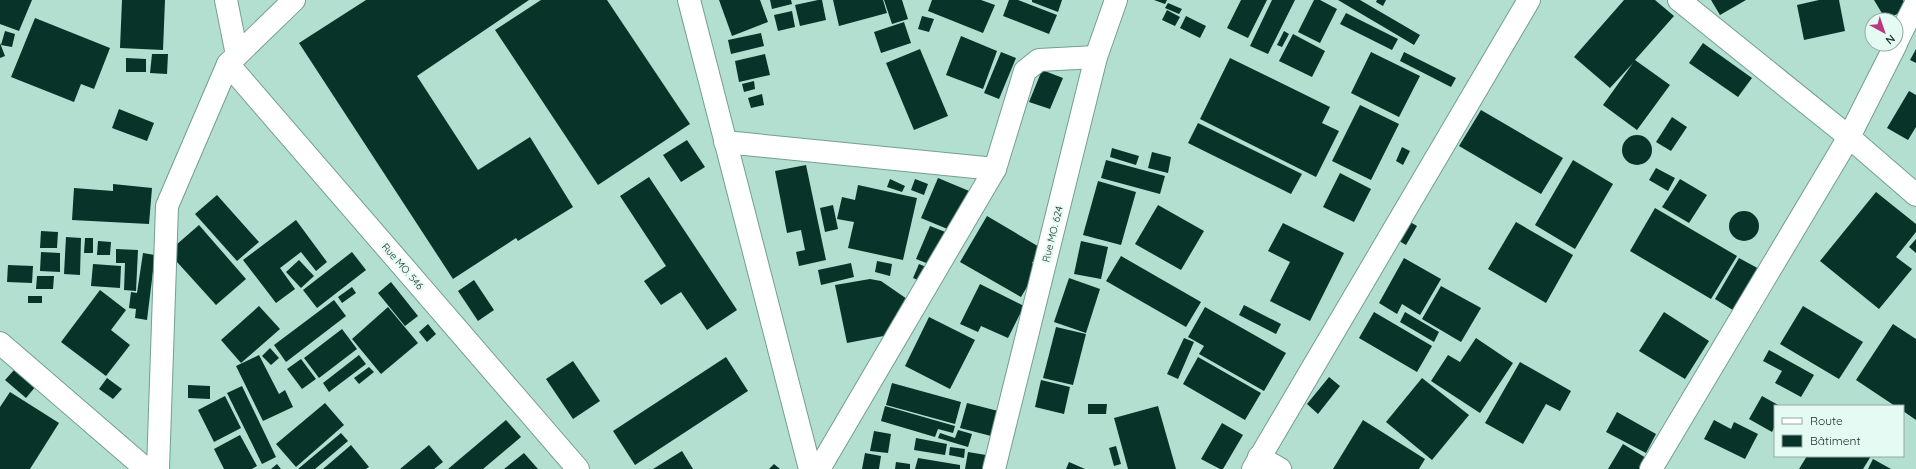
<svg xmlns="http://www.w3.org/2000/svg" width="1916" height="469" font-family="Quicksand,sans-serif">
  <rect width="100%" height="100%" fill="#b2dfcf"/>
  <g fill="#073328">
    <polygon points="0,0 32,0 19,31 0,24"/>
    <polygon points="122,0 165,0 163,50 120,48"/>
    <polygon points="366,0 529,0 417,76 478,170 530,137 573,207 518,241 516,238 453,279 299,43"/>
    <polygon points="541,0 607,0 690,124 598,185 495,30"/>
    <polygon points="719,0 760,0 768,22 732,36"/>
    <polygon points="770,0 791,0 792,4 772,9"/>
    <polygon points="818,0 822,0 826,20 800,26 795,5"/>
    <polygon points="833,0 883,0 887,13 839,26"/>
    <polygon points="884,0 902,0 908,19 892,24"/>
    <polygon points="932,0 981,0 995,5 983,33 928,11"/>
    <polygon points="1009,0 1018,0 1057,15 1049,34 1003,16"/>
    <polygon points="1032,0 1062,0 1058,12 1032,2"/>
    <polygon points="1154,0 1167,0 1165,4"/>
    <polygon points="1241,0 1267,0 1248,38 1227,28"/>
    <polygon points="1272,0 1295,0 1268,54 1250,46"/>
    <polygon points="1314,0 1320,0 1337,9 1320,43 1298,32"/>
    <polygon points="1338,0 1360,0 1420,35 1414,45"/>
    <polygon points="1377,0 1386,0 1383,6 1376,2"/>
    <polygon points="1624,0 1655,0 1674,16 1635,60 1670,85 1637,130 1603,105 1633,63 1610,88 1574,57"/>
    <polygon points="1711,0 1746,0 1720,15"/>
    <polygon points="1819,0 1839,0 1845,31 1804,40 1797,5"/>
    <polygon points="1874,0 1903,0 1908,8 1886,20"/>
    <polygon points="1168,3 1182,9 1179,14 1165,8"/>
    <polygon points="1167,10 1180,17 1175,26 1162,20"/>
    <polygon points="792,11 795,27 778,31 774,15"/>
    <polygon points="1346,13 1398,39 1392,50 1340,24"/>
    <polygon points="922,16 934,19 929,32 918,29"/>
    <polygon points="1186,16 1206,26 1200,38 1180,28"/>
    <polygon points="35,18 110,48 94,89 81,84 74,102 11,77"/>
    <polygon points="904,22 911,43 881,53 874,32"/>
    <polygon points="5,31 15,34 12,47 1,45"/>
    <polygon points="1284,31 1289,34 1282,47 1277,45"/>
    <polygon points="761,33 764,46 731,54 728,40"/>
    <polygon points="1293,34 1325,51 1312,77 1279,61"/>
    <polygon points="961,36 997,51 983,89 946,75"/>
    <polygon points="0,43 5,56 0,58"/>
    <polygon points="1703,43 1752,78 1738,97 1689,63"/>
    <polygon points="920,49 948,116 914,130 886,63"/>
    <polygon points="1916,49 1916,63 1910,60"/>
    <polygon points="1001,52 1016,58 999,99 984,93"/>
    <polygon points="1371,52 1420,76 1399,117 1351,93"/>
    <polygon points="1404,52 1456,78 1451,87 1400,61"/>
    <polygon points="152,54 168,54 167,74 150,73"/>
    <polygon points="765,54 770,75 739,82 735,61"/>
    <polygon points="126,58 146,59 146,72 126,72"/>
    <polygon points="1230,58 1330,107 1322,123 1339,131 1316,177 1200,119"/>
    <polygon points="1042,70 1063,78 1050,109 1029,102"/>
    <polygon points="754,81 755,89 744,92 742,84"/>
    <polygon points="1909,91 1916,95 1916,127 1908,140 1887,128"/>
    <polygon points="762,94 764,105 751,108 748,98"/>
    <polygon points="1360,105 1399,124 1371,180 1332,161"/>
    <polygon points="119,109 154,123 147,141 112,128"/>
    <polygon points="1481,110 1563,158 1541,194 1459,146"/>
    <polygon points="1672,117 1687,127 1671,151 1656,142"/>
    <polygon points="1198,123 1302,174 1291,194 1188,143"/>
    <circle cx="1637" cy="150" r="15"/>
    <polygon points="687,140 705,167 681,182 663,155"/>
    <polygon points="1402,147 1410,151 1403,165 1396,161"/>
    <polygon points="1112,148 1139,156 1136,165 1110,157"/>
    <polygon points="1152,152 1171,157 1168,173 1148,168"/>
    <polygon points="1106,160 1165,176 1160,194 1101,178"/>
    <polygon points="1573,160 1613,184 1575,249 1535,225"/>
    <polygon points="806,165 826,260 799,266 796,252 805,250 801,230 787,233 775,171"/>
    <polygon points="1656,168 1675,178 1668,191 1649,180"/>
    <polygon points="1340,173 1371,189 1354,222 1323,207"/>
    <polygon points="649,177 737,310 707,330 681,292 661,305 644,281 666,266 620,196"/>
    <polygon points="938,178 974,193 957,233 921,218"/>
    <polygon points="890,179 905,186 902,192 887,187"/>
    <polygon points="915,179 928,184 924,195 911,190"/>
    <polygon points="1680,179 1707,195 1689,223 1662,207"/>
    <polygon points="1098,181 1136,192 1121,245 1083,235"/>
    <polygon points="113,184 152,188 149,224 72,220 74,188 113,191"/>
    <polygon points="858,185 917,198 903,260 848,248 854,222 837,219 842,197 855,200"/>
    <polygon points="1876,192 1916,224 1916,232 1896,257 1912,269 1879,309 1820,261"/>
    <polygon points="217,195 259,242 237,261 195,214"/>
    <polygon points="833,205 838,229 825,232 820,208"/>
    <polygon points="1158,205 1204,231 1181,270 1135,244"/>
    <polygon points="1655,208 1737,256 1711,299 1630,251"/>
    <circle cx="1744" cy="226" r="15"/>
    <polygon points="987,216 1041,248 1032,263 1039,267 1021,297 960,262"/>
    <polygon points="1405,219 1417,226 1406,245 1394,238"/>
    <polygon points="296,220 327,262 316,271 301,252 280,268 295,289 276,303 243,260"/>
    <polygon points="1516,222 1573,255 1546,303 1488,269"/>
    <polygon points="1283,223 1344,253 1310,321 1270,301 1290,262 1268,251"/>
    <polygon points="199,225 246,279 216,305 168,252"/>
    <polygon points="930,226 948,233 934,266 916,259"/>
    <polygon points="41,231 58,232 57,248 40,248"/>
    <polygon points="66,237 81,238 80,275 64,274"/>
    <polygon points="85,238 93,238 93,253 84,253"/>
    <polygon points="1916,239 1916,253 1909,247"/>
    <polygon points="98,241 111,242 110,255 97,255"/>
    <polygon points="1081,241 1108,247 1101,279 1074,274"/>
    <polygon points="116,249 138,250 136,291 124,290 125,263 116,263"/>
    <polygon points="41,252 60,253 60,272 40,271"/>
    <polygon points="352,252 366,270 317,308 303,290"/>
    <polygon points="143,253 155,255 147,320 135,318 136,309 129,308 131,292 137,293"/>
    <polygon points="1121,256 1201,302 1186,327 1106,281"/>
    <polygon points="1404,258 1441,279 1420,315 1402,304 1397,314 1379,303"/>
    <polygon points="1739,258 1761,270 1736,312 1715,299"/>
    <polygon points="299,260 314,276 301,288 286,272"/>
    <polygon points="877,261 892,264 890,276 875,272"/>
    <polygon points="851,263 854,277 821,285 818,270"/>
    <polygon points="93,264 121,266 120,288 91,286"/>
    <polygon points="919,264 931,269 925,283 913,278"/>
    <polygon points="8,265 33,266 32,283 7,282"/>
    <polygon points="37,276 54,276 53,289 36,289"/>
    <polygon points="1069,278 1100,289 1086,333 1054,322"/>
    <polygon points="870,279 881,281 907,299 894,334 847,343 835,285"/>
    <polygon points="474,280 494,310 478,321 458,291"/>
    <polygon points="391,282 418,316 405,326 378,293"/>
    <polygon points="980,284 1024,306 1008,338 981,326 978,332 960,324"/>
    <polygon points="1441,286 1481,308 1461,342 1422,319"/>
    <polygon points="352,287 356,293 342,303 338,297"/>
    <polygon points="100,290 126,310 111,330 130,345 106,376 61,342"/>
    <rect x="28" y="296" width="14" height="7"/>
    <polygon points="334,300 346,316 286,362 274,345"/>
    <polygon points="1244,305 1281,324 1276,334 1239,315"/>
    <polygon points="259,306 280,329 241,363 221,340"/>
    <polygon points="1803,306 1863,342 1839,379 1780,344"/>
    <polygon points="388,307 418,343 381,374 352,339"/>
    <polygon points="1205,307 1286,353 1264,391 1199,354 1204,346 1188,337"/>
    <polygon points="1374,312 1432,346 1417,372 1359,338"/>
    <polygon points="1405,312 1439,332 1434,342 1400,322"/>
    <polygon points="1664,312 1709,341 1685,379 1639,351"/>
    <polygon points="929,317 975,340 950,389 905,366"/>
    <polygon points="428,324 436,334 427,342 419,332"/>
    <polygon points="1893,324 1916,339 1916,420 1903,411 1903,406 1895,406 1856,380"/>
    <polygon points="1056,327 1086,334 1073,385 1043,378"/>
    <polygon points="342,329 357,349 319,378 304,358"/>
    <polygon points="1184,338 1194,342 1178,379 1167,374"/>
    <polygon points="1476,338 1513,363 1480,413 1431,381 1448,355 1460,362"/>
    <polygon points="270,348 279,358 271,365 262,356"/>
    <polygon points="1769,350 1814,375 1801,397 1775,383 1782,371 1763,361"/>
    <polygon points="259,355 279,394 285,390 293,407 263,421 236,366"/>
    <polygon points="359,355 366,364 329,392 323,383"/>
    <polygon points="726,357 748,391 635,465 613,431"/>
    <polygon points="1198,357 1261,393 1245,420 1183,384"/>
    <polygon points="301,359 316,379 302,389 287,369"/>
    <polygon points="573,361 600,401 573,419 546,379"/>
    <polygon points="1520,362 1571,391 1560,411 1546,404 1523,444 1485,423"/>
    <polygon points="369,367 374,372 359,384 354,378"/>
    <polygon points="15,369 36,386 26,398 5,380"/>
    <polygon points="1329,377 1340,386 1318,414 1307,404"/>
    <polygon points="107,378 122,389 113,399 99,389"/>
    <polygon points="1422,378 1469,415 1432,460 1386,422"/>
    <polygon points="1041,380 1070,387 1064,414 1035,407"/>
    <polygon points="892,383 961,402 955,424 886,405"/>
    <polygon points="188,385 210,386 210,399 188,398"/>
    <polygon points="242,386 276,457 262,464 227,393"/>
    <polygon points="10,392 59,423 30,469 0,469 0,407"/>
    <polygon points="225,396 241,428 214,442 198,410"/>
    <polygon points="1762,396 1780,406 1775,406 1775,426 1772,432 1749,419"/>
    <polygon points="325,403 344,425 296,467 276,444"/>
    <polygon points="967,403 1002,412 995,437 960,428"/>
    <polygon points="1088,404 1107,404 1106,414 1088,414"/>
    <polygon points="885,406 955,426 953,433 938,429 935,437 881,421"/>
    <polygon points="1158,406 1176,469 1128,469 1114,418"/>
    <polygon points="1617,412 1656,434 1646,453 1606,432"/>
    <polygon points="506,420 521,437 483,469 448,469"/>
    <polygon points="1363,420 1425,459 1419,469 1333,469"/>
    <polygon points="1714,420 1731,429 1734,422 1758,434 1745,459 1704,439"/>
    <polygon points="1222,423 1243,435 1223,469 1220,469 1201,459"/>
    <polygon points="958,430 972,434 968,447 938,438 940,433 955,438"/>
    <polygon points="874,431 891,434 888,453 870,451"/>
    <polygon points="341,433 348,441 315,469 298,469"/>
    <polygon points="240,435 257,466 252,469 224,469 214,449"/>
    <polygon points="916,438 947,444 945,455 914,450"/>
    <polygon points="1623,444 1651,461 1646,469 1608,469"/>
    <polygon points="351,445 369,467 366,469 323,469"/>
    <polygon points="429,445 443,462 434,469 400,469"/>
    <polygon points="1116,446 1121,464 1114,466 1109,448"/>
    <polygon points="950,447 965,449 964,458 949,455"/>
    <polygon points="682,451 693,469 653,469"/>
    <polygon points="968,452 986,455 984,469 965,469"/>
    <polygon points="524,453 538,469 504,469"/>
    <polygon points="865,453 881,456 879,469 862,469"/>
    <polygon points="1807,456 1871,456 1863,469 1799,469"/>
    <polygon points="918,458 960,465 960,469 915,469"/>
    <polygon points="1873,459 1891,469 1868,469"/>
    <polygon points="896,462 910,464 910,469 895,469"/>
    <polygon points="1069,462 1085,469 1066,469"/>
    <polygon points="277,464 281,469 271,469"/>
    <polygon points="774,464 780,469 769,469"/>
  </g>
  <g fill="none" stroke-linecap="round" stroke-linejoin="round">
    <g stroke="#749f90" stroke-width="24">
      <g id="minor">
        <polyline points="226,0 237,55"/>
        <polyline points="689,0 810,469"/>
        <polyline points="1679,0 1849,137 1916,195"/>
        <polyline points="1896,43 1916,3"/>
        <polyline points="228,64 578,469"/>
        <polyline points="725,142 995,169"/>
        <polyline points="0,343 146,469"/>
        <polyline points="1259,457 1280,469"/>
        <polyline points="158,469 167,206 228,64 294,0"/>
        <polyline points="819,469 995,169 1025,71 1039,60 1096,57"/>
        <polyline points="994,469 1096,57 1116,0"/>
        <polyline points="1253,469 1529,0"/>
        <polyline points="1651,469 1849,137 1896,44"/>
      </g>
    </g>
    <use href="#minor" stroke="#fff" stroke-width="22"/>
  </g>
  <g text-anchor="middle" stroke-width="4" stroke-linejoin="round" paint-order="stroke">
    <g font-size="10" fill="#20322c" stroke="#e4faf2">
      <text transform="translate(1052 234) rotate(-76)" y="4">Rue MO. 624</text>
      <text transform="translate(403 266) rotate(49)" y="4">Rue MO. 546</text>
    </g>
  </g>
  <rect x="1774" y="405" width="130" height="52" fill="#e4faf2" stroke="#96aaa3"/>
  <rect x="1782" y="418" width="20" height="6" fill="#ffffff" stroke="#96aaa3"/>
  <text x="1810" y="425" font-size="12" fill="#20322c">Route</text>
  <rect x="1782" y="435" width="20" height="12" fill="#073328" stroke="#96aaa3"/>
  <text x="1810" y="445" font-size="12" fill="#20322c">Bâtiment</text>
  <g transform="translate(1884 32) rotate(140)"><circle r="19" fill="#e4faf2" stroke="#96aaa3"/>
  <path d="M0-3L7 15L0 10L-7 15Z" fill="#bb3880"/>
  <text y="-6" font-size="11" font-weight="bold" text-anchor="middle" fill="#20322c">N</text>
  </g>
</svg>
